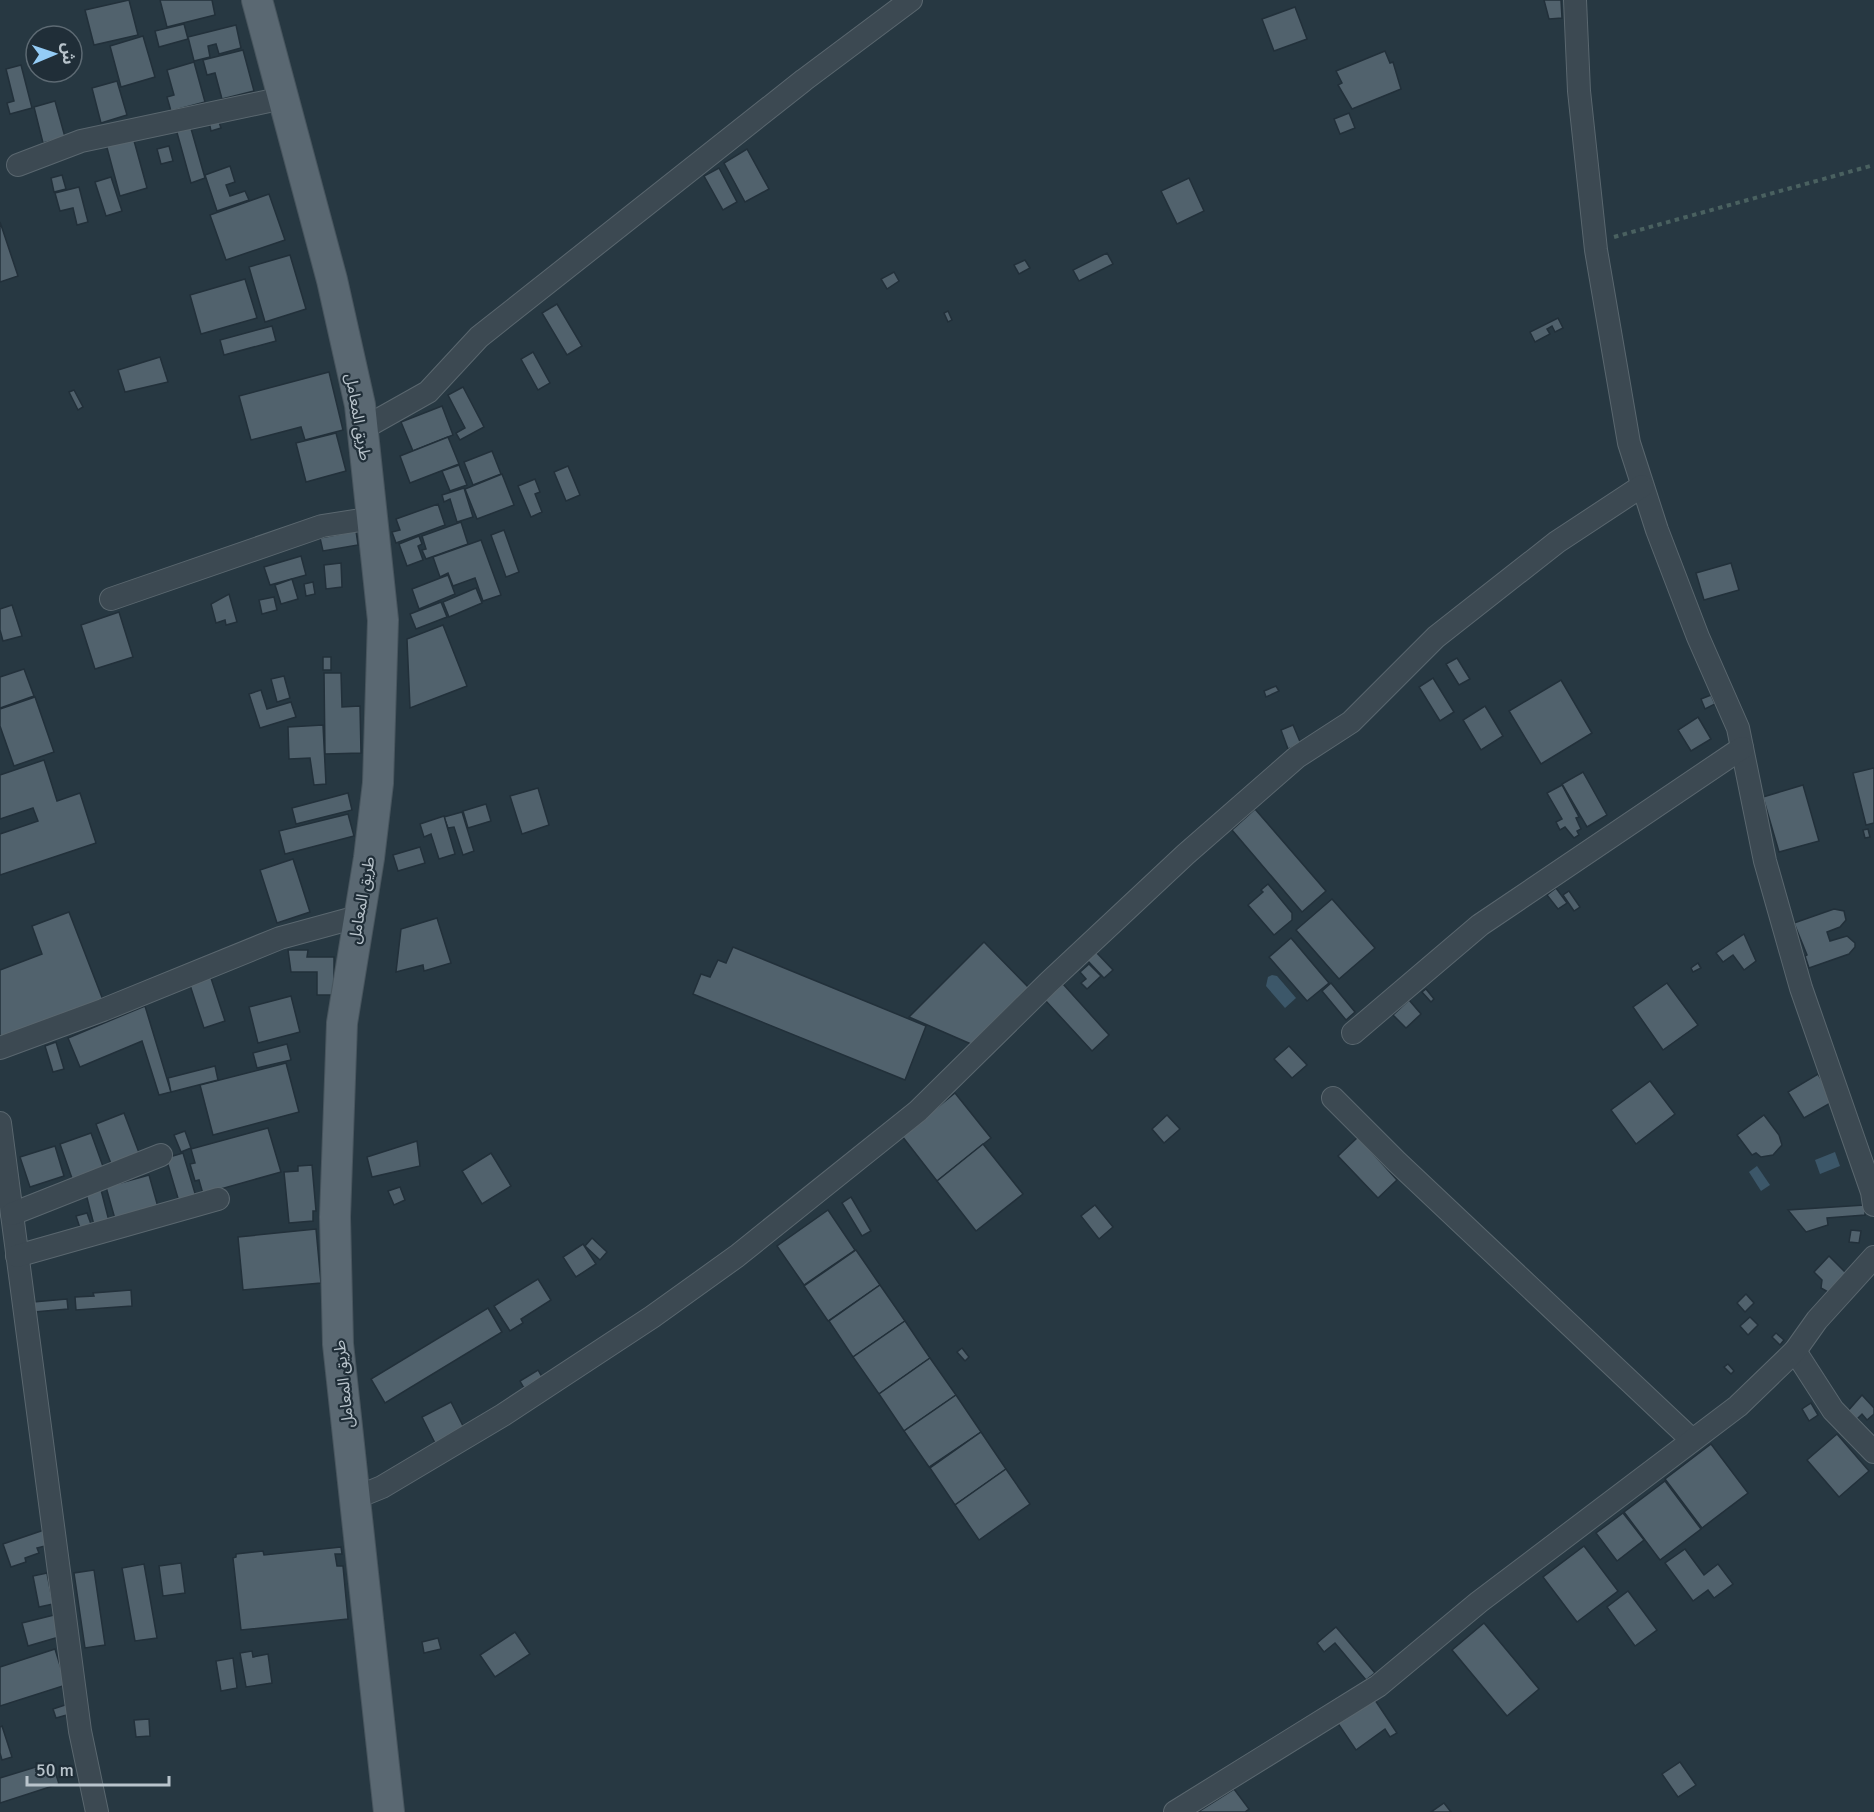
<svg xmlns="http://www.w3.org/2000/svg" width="1874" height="1812" font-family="Signika,'Noto Sans Arabic',sans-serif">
  <rect width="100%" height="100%" fill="#273842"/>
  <g fill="#3c5769">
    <polygon points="1272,975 1277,976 1296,998 1285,1008 1266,986 1268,977"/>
    <polygon points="1835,1152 1840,1166 1820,1174 1815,1160"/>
    <polygon points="1757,1166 1770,1185 1761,1191 1749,1172"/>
  </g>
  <g fill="#51626d" stroke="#22303a" stroke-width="1.5">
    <polygon points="129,0 138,35 94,45 85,10"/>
    <polygon points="160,0 212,0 215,15 167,27"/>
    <polygon points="1544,0 1561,0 1562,18 1549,19"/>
    <polygon points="1295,7 1307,39 1274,51 1262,19"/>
    <polygon points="184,24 188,39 159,47 155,31"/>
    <polygon points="236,25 241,48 219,54 216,44 208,46 210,57 194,61 188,37"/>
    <polygon points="143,36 155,77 121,87 110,46"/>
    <polygon points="243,50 254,91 222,99 215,73 207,75 203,60"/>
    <polygon points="1385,51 1390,63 1393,62 1401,89 1352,109 1338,85 1342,83 1336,71"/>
    <polygon points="194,62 205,102 171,111 167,97 174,95 167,70"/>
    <polygon points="21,65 32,108 10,114 7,103 14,101 6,69"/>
    <polygon points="117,81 127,115 101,123 92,88"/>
    <polygon points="55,101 65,137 43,143 34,107"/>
    <polygon points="1349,113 1355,128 1340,134 1334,119"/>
    <polygon points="218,119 221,128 211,131 209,122"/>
    <polygon points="190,125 205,178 191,183 176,129"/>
    <polygon points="133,137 147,188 120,196 106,144"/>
    <polygon points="169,146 173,161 161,164 157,149"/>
    <polygon points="747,149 769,189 745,202 724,163"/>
    <polygon points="230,166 235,182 226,185 230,196 245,191 249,200 217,211 205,175"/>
    <polygon points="719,168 737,202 723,210 704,176"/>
    <polygon points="62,175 66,189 54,192 51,178"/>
    <polygon points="111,177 122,211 106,216 95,182"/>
    <polygon points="1189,178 1204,211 1177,224 1161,191"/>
    <polygon points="79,187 88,222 77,225 73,208 60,211 55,193"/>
    <polygon points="269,194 285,240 226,260 210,215"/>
    <polygon points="0,222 18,276 0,282"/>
    <polygon points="1107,253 1113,264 1079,281 1073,270"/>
    <polygon points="290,255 306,309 265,322 249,267"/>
    <polygon points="1025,260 1030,268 1019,274 1014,265"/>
    <polygon points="894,272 899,281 887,289 881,279"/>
    <polygon points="245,279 257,318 201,334 190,295"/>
    <polygon points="557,304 582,346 567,355 542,313"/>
    <polygon points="948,311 952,320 948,322 944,313"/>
    <polygon points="1558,318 1563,328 1555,332 1552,326 1547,329 1550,334 1535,342 1530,332"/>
    <polygon points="272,326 276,341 224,355 220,340"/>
    <polygon points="533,352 550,383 538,390 521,359"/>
    <polygon points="160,357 168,382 125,392 118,370"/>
    <polygon points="329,372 343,430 305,440 301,427 251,440 239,396"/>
    <polygon points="463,387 484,427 460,440 456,433 465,428 448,395"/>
    <polygon points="74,390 83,407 78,410 69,392"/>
    <polygon points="442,406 453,435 413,451 401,422"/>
    <polygon points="336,433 346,471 306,482 296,443"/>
    <polygon points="448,437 459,464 410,483 400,456"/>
    <polygon points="492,451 501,474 473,485 464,462"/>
    <polygon points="459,465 467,485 450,491 442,471"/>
    <polygon points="568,466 580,495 566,501 554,472"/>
    <polygon points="502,474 514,505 477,519 465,489"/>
    <polygon points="535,479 540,492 535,494 542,512 531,517 518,486"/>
    <polygon points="464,488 473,517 457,522 450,499 444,502 442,495"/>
    <polygon points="438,504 445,525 396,543 392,532 400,530 396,519"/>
    <polygon points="461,522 468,544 426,559 422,550 426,549 422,536"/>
    <polygon points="504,530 519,572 506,577 491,535"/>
    <polygon points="356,531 358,545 323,551 320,538"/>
    <polygon points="419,536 422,544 418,546 423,560 407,566 399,544"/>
    <polygon points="481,540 501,595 483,601 475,578 453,586 448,573 440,577 433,557"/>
    <polygon points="301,556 306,575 270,585 264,567"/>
    <polygon points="341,563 342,587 326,589 324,565"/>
    <polygon points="1731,563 1739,590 1704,600 1696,573"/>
    <polygon points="448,575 455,594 419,609 412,589"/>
    <polygon points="292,579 298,599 281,604 275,585"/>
    <polygon points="313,582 315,594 306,596 304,584"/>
    <polygon points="476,588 482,603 449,617 443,602"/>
    <polygon points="229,594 237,622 226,625 225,620 216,623 211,604"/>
    <polygon points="274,597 277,610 262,614 259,600"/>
    <polygon points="441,602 447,617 416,629 410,614"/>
    <polygon points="12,605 22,636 3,641 0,630 0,609"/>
    <polygon points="119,612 133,657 95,669 81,625"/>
    <polygon points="443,625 467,686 410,708 407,639"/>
    <rect x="323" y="657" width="8" height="13"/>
    <polygon points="1457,658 1470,679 1459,685 1446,664"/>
    <polygon points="24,669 34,696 0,708 0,677"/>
    <polygon points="324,673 341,673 342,707 360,706 361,753 325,754"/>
    <polygon points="284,676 290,698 277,702 271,679"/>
    <polygon points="1433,678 1454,712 1440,721 1419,687"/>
    <polygon points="1561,680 1592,733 1541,764 1509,711"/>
    <polygon points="1276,686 1279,691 1266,697 1264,691"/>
    <polygon points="261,690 267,709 291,702 296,717 260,728 249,694"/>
    <polygon points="1711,695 1715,704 1705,709 1701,699"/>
    <polygon points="35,697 54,752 14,766 0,726 0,709"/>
    <polygon points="1485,706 1503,736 1481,750 1463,720"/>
    <polygon points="1698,717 1711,739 1691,751 1678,730"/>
    <polygon points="323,725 326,784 314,785 310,758 289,759 288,727"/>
    <polygon points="1293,725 1301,744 1288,749 1281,730"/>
    <polygon points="44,760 57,801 80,793 96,843 0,875 0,834 38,821 33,808 0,819 0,775"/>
    <polygon points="1874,768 1874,823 1866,825 1853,773"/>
    <polygon points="1583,772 1607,815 1587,827 1562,784"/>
    <polygon points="1562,785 1579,817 1576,818 1581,829 1577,831 1579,835 1574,838 1565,827 1560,830 1556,822 1562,819 1547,793"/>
    <polygon points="1803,785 1819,841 1779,852 1763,797"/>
    <polygon points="538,788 549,825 522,834 510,796"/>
    <polygon points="348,793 352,810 296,824 292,808"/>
    <polygon points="486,804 491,821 468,828 463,811"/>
    <polygon points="1255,809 1326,891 1302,912 1232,830"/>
    <polygon points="462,812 474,851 463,855 454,827 448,828 444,817"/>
    <polygon points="348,814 354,836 285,854 279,831"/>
    <polygon points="444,816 455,854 439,859 431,834 424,837 420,824"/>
    <polygon points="1868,829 1870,837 1865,838 1863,830"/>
    <polygon points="420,847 425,863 398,871 393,855"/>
    <polygon points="293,859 310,912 277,923 260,870"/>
    <polygon points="1268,884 1292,913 1292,920 1274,935 1248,905 1263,892 1261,890"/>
    <polygon points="1556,888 1567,903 1558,909 1547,895"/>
    <polygon points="1569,891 1580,907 1574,911 1563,895"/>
    <polygon points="1332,899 1375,948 1339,979 1296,930"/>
    <polygon points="1834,909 1844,911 1846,920 1840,927 1827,932 1830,941 1847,936 1855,943 1855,947 1849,954 1809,968 1805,956 1807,955 1794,923"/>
    <polygon points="69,912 103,1000 0,1038 0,970 42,954 32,926"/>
    <polygon points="437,918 451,963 424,971 423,965 396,972 401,929"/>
    <polygon points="1744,934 1756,961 1744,970 1733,955 1723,962 1716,953"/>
    <polygon points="1291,938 1329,983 1307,1001 1269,957"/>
    <polygon points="984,942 1029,988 971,1044 909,1017"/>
    <polygon points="733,947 926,1026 905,1080 693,994 701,974 710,977 718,960 726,963"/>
    <polygon points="288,950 308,950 307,957 334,957 334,995 317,995 317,972 291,972"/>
    <polygon points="1096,952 1113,970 1104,978 1087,960"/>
    <polygon points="1698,963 1701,968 1693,972 1691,968"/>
    <polygon points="1089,964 1101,976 1087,989 1081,983 1086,979 1080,972"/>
    <polygon points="210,975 225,1021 204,1028 189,982"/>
    <polygon points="1331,983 1355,1012 1346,1020 1322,991"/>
    <polygon points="1667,983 1698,1025 1663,1050 1633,1007"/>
    <polygon points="1063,984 1109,1035 1092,1051 1045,1000"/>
    <polygon points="1426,989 1434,999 1431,1002 1422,992"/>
    <polygon points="291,996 300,1032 258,1043 249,1007"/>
    <polygon points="1409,1000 1421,1014 1406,1028 1393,1015"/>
    <polygon points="145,1006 171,1092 159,1095 142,1041 80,1067 68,1038"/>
    <polygon points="56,1042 64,1069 53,1072 45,1046"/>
    <polygon points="287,1044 291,1060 257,1068 253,1053"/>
    <polygon points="1289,1046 1307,1065 1292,1078 1274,1059"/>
    <polygon points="286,1063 299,1112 213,1135 200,1085"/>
    <polygon points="215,1066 218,1080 171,1092 168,1078"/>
    <polygon points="1818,1074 1834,1101 1804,1118 1788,1092"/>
    <polygon points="1650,1081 1675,1114 1636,1144 1611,1110"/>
    <polygon points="955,1093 991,1138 937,1181 902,1136"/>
    <polygon points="124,1113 141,1158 113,1169 96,1124"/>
    <polygon points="1167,1115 1180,1129 1164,1143 1152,1129"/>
    <polygon points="1764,1115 1779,1135 1782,1145 1773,1155 1761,1157 1756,1153 1752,1155 1737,1135"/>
    <polygon points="268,1128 281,1172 203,1194 199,1180 195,1181 190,1164 195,1163 191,1149"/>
    <polygon points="185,1131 191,1148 181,1152 174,1135"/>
    <polygon points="91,1133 105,1172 74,1184 60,1144"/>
    <polygon points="1358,1137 1397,1180 1378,1198 1338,1156"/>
    <polygon points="417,1141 420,1166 372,1177 367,1157"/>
    <polygon points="983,1144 1023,1194 976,1231 937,1181"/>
    <polygon points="55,1146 64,1176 30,1187 20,1157"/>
    <polygon points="183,1153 197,1200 180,1205 166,1158"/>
    <polygon points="491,1153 511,1186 482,1204 462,1171"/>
    <polygon points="312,1165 316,1211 313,1211 313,1221 289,1223 284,1172 298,1171 298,1166"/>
    <polygon points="149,1175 158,1207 115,1219 106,1187"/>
    <polygon points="100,1186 109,1221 94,1225 85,1190"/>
    <polygon points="400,1187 405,1200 394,1205 388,1191"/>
    <polygon points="851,1197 871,1231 862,1236 842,1203"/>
    <polygon points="1095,1205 1113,1227 1099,1239 1081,1216"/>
    <polygon points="1865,1205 1865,1215 1827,1218 1828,1225 1806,1232 1788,1210"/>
    <polygon points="828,1210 855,1250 804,1285 777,1246"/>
    <polygon points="87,1213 91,1224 80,1228 76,1216"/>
    <polygon points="316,1229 321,1283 243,1290 238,1237"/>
    <polygon points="1851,1230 1861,1231 1859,1243 1849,1242"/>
    <polygon points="592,1238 607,1252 600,1260 585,1246"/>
    <polygon points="583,1244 596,1264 576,1277 563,1257"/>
    <polygon points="856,1250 880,1285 828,1321 804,1286"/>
    <polygon points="1829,1256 1847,1274 1828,1292 1821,1288 1822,1280 1814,1272"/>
    <polygon points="538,1279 551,1300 521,1319 523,1323 510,1331 494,1306"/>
    <polygon points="880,1285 905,1321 853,1357 829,1321"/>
    <polygon points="131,1290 132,1306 76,1310 75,1297 94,1296 93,1293"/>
    <polygon points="1746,1294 1754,1303 1745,1312 1737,1303"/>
    <polygon points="67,1299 68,1309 34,1312 33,1302"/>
    <polygon points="488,1308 502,1332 385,1403 371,1379"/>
    <polygon points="1750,1317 1758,1325 1748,1335 1740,1326"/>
    <polygon points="905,1321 930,1358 879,1394 853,1357"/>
    <polygon points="1776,1333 1784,1340 1780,1345 1772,1337"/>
    <polygon points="962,1348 969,1357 965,1361 957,1352"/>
    <polygon points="930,1358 956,1395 904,1431 879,1394"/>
    <polygon points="1728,1364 1734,1371 1731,1374 1724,1367"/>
    <polygon points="538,1370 542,1377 524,1388 520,1381"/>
    <polygon points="956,1395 981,1432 929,1467 904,1431"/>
    <polygon points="1862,1395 1874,1408 1874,1414 1867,1420 1862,1414 1855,1421 1847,1412"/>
    <polygon points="451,1402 466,1432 437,1447 422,1417"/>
    <polygon points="1811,1403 1818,1415 1809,1421 1802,1409"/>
    <polygon points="981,1432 1006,1469 955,1505 930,1468"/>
    <polygon points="1837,1434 1869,1471 1839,1497 1807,1460"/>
    <polygon points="1711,1444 1748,1493 1702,1528 1665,1479"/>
    <polygon points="1006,1469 1030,1504 979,1540 955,1505"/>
    <polygon points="1665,1481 1701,1529 1660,1560 1624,1512"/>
    <polygon points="1623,1513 1644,1540 1617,1561 1596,1533"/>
    <polygon points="44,1530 49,1545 37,1548 39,1553 25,1558 26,1562 11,1567 3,1544"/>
    <polygon points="1584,1546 1618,1591 1577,1622 1543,1577"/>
    <polygon points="341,1547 342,1554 335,1554 337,1566 343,1566 348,1619 241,1630 233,1558 236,1557 236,1554 263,1551 264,1555"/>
    <polygon points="1685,1549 1704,1575 1718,1564 1733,1584 1714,1598 1708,1590 1693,1601 1665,1563"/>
    <polygon points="181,1563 185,1593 163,1596 159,1566"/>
    <polygon points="144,1564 157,1638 135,1641 122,1568"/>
    <polygon points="94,1570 105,1645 85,1648 74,1573"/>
    <polygon points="47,1573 53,1604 39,1607 33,1576"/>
    <polygon points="1628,1591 1657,1630 1635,1646 1607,1607"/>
    <polygon points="54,1615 59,1637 28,1646 22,1623"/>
    <polygon points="1484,1623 1539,1689 1507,1716 1452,1650"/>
    <polygon points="1336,1627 1375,1673 1366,1680 1335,1643 1324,1652 1317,1643"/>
    <polygon points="515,1632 530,1654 495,1677 480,1655"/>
    <polygon points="438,1638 441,1649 424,1653 422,1642"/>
    <polygon points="55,1649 66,1685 0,1706 0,1667"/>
    <polygon points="252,1651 253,1657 268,1654 272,1683 246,1687 240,1653"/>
    <polygon points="233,1658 237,1688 221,1691 216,1661"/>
    <polygon points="1373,1697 1397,1733 1390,1737 1385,1729 1356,1750 1337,1722"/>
    <polygon points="71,1703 74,1713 56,1718 53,1709"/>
    <polygon points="149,1719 150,1736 136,1737 134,1720"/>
    <polygon points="2,1726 12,1757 2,1760 0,1753 0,1727"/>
    <polygon points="52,1762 59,1784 0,1803 0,1778"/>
    <polygon points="1680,1762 1696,1785 1678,1797 1662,1774"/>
    <polygon points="1234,1789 1249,1809 1245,1812 1198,1812"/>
    <polygon points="1444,1803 1451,1812 1431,1812"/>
  </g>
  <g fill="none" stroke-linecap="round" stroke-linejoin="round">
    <g stroke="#5a676f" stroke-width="24">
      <g id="minor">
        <polyline points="1575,0 1579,91 1596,250 1629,443 1657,530 1698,637 1738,728 1765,861 1801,988 1872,1192 1874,1205"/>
        <polyline points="18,165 81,141 283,98"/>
        <polyline points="364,428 428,392 479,337 804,80 911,0"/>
        <polyline points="111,599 322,526 374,518"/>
        <polyline points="1353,1033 1480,925 1742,748"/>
        <polyline points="0,1048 103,1010 280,938 357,917"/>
        <polyline points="1333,1098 1397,1162 1692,1440"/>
        <polyline points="0,1123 80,1731 97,1812"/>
        <polyline points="12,1214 161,1155"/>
        <polyline points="17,1256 218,1199"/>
        <polyline points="1795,1351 1833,1410 1874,1452"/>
        <polyline points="355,1498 382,1487 503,1415 652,1317 737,1256 918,1111 1048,983 1186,854 1297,757 1351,722 1436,637 1557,542 1642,486"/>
        <polyline points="1175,1812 1378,1686 1479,1602 1738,1406 1795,1351 1817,1320 1874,1257"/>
      </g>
    </g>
    <g stroke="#48555e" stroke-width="32">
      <polyline id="major" points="257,0 332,280 360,405 383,620 378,783 369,858 342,1023 335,1217 338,1344 389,1812"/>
    </g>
    <polyline stroke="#4a6160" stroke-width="4" stroke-dasharray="4.5 4.5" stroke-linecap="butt" points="1614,237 1874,165"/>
    <use href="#minor" stroke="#3c4952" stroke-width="22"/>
    <use href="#major" stroke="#5a6872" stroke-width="30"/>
  </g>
  <g text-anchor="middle" stroke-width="4.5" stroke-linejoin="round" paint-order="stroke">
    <g font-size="16" fill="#b9c4cc" stroke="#202e38">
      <text transform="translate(359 417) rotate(80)" y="6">طريق المعامل</text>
      <text transform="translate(361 900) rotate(-80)" y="6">طريق المعامل</text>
      <text transform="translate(343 1384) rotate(-96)" y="6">طريق المعامل</text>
    </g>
  </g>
  <g transform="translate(54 54) rotate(88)"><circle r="28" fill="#202e38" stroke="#5d6a73" stroke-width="1.5"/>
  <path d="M0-4.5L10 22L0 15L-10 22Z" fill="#94ccf6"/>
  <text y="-9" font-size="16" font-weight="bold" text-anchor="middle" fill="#b9c4cc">ش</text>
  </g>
  <path d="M27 1776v9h142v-9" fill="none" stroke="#b9c4cc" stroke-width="3"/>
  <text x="36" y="1776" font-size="18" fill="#b9c4cc" stroke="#202e38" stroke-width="4.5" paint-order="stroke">50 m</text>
</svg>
